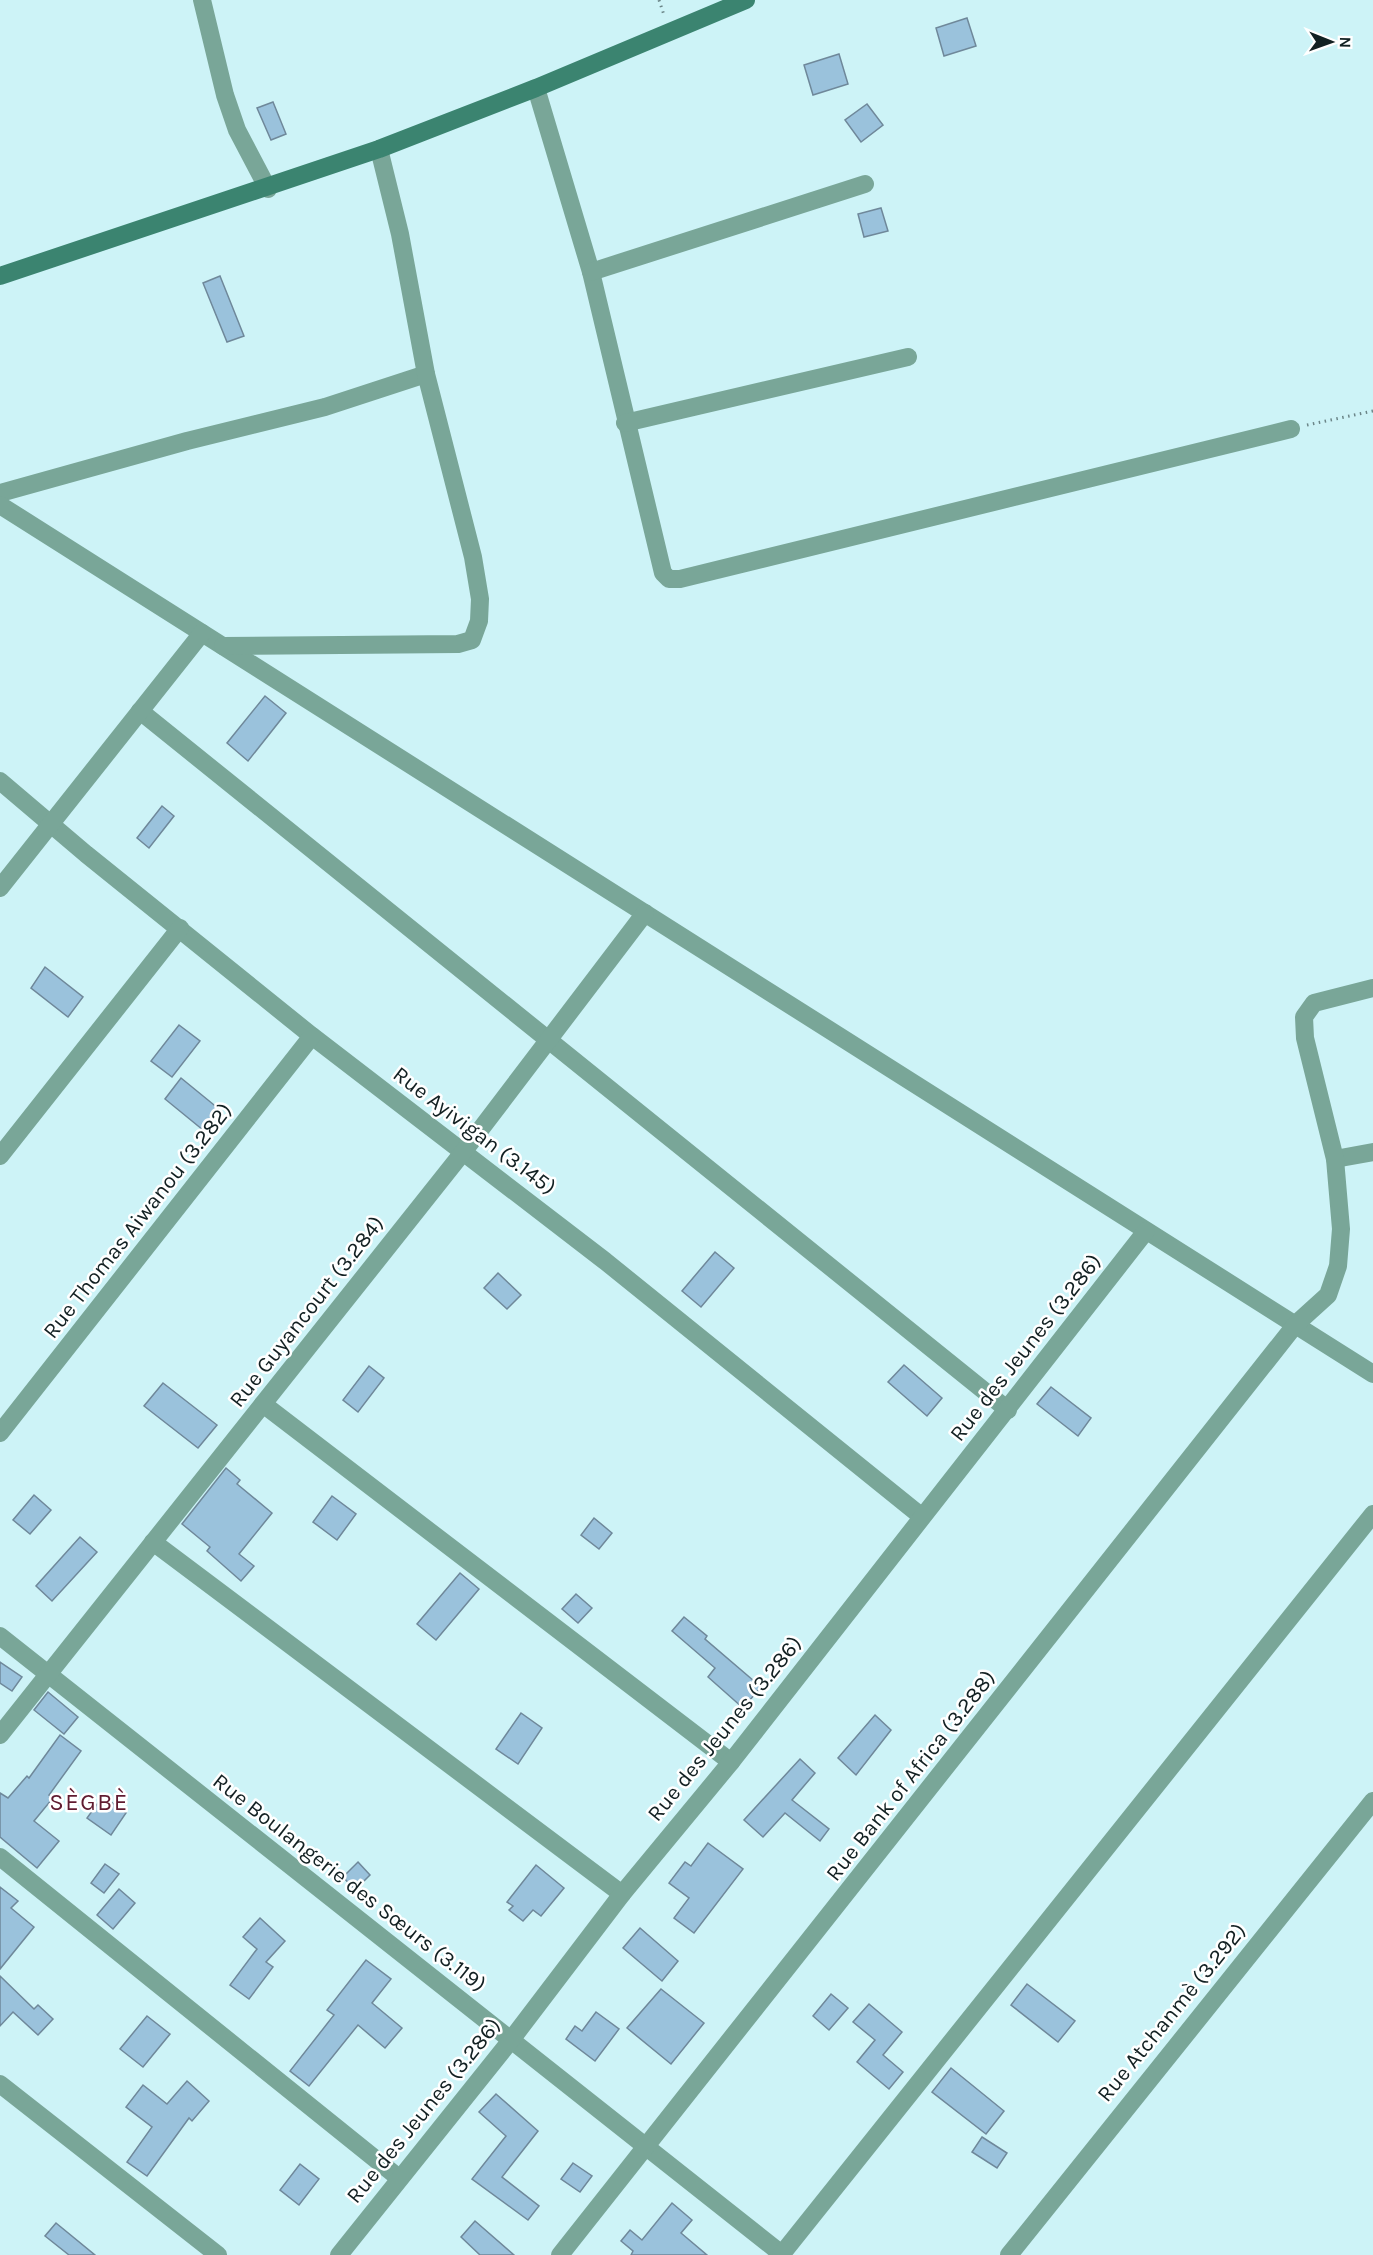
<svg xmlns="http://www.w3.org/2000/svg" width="1373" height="2255" font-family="Karla,sans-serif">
  <rect width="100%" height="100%" fill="#cdf3f7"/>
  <g fill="#9ac2dc" stroke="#6f889a" stroke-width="1.5">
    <polygon points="967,18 976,46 944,56 936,28"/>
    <polygon points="839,54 848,84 813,95 804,65"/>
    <polygon points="273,102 286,134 271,140 257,108"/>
    <polygon points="867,104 883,125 861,142 845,120"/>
    <polygon points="881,208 888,231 864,237 858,214"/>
    <polygon points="220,276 244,336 227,342 203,283"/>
    <polygon points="265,696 286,713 248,761 227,743"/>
    <polygon points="162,806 174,816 149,848 137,838"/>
    <polygon points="45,967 83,997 68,1017 31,988"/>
    <polygon points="179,1025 200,1041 172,1077 151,1061"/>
    <polygon points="181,1078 219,1109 203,1130 165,1099"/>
    <polygon points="715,1252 734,1268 701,1307 682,1291"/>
    <polygon points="498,1273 521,1295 507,1309 484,1288"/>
    <polygon points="904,1365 942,1398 927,1416 888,1382"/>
    <polygon points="369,1366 384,1378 358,1412 343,1400"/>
    <polygon points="163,1383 217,1425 198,1448 144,1406"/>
    <polygon points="1051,1387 1091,1418 1078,1436 1037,1404"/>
    <polygon points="226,1468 240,1480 237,1484 272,1513 239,1554 254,1566 241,1581 207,1551 210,1547 182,1524"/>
    <polygon points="34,1495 51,1510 30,1534 13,1520"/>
    <polygon points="332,1496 356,1514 337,1540 313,1522"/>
    <polygon points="594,1518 612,1533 599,1549 581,1535"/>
    <polygon points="80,1537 97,1552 52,1601 36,1586"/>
    <polygon points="460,1573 479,1589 436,1640 417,1624"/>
    <polygon points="576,1594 592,1608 578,1623 562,1609"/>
    <polygon points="684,1617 707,1636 705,1639 761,1687 743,1708 708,1677 715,1668 672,1631"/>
    <polygon points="0,1662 22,1677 12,1691 0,1683"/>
    <polygon points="48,1692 78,1717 64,1734 34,1710"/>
    <polygon points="521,1713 542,1728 518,1764 496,1749"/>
    <polygon points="875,1715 891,1730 856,1775 838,1758"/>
    <polygon points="60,1735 81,1751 49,1795 53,1798 34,1821 59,1841 37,1868 0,1837 0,1793 8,1798 27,1776 29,1778"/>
    <polygon points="800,1759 815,1773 792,1800 829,1829 820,1841 785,1813 763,1837 744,1820"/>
    <polygon points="103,1796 126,1813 111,1835 87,1818"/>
    <polygon points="708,1843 743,1869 694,1933 674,1918 689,1898 669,1883 685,1862 691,1866"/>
    <polygon points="358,1862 370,1875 355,1890 343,1877"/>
    <polygon points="105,1864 119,1874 104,1893 91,1883"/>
    <polygon points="536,1865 564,1888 541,1916 533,1910 523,1921 509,1910 513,1906 507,1902"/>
    <polygon points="0,1887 18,1901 11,1908 34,1927 0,1969"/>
    <polygon points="119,1889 135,1903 113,1929 97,1915"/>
    <polygon points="260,1918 285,1941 266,1962 273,1967 249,1999 230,1985 257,1949 243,1937"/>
    <polygon points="640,1928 678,1961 662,1981 623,1948"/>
    <polygon points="366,1960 391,1979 372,2003 402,2028 385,2048 358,2025 309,2086 290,2071 334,2015 327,2010"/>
    <polygon points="0,1976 34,2009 38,2005 53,2019 38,2035 13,2012 0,2026"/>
    <polygon points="1027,1984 1075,2021 1058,2042 1011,2005"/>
    <polygon points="661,1989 704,2023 671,2064 627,2028"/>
    <polygon points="831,1994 848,2008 829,2030 813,2016"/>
    <polygon points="869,2004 902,2032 883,2055 903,2072 889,2089 857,2062 875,2040 853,2022"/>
    <polygon points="596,2012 619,2029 595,2061 566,2039 575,2026 582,2031"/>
    <polygon points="147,2016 170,2034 143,2067 120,2049"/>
    <polygon points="951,2068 1004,2111 986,2134 932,2092"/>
    <polygon points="187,2081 209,2101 192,2121 189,2118 147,2176 127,2162 152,2127 126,2107 143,2085 167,2104"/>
    <polygon points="496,2094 538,2131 502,2177 539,2206 528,2220 472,2179 506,2136 479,2112"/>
    <polygon points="982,2137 1007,2153 997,2168 972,2152"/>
    <polygon points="573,2163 592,2176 580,2192 561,2179"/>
    <polygon points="300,2164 319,2179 299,2205 280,2190"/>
    <polygon points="672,2203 692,2220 681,2233 707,2255 631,2255 633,2251 621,2241 630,2230 642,2240"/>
    <polygon points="475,2221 514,2255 480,2255 461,2237"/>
    <polygon points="56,2223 95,2255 69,2255 45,2236"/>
  </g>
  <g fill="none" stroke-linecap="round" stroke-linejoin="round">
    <g stroke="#6b8588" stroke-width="3" stroke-dasharray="1.5 4.5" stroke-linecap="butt">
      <polyline points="659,0 664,15"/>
      <polyline points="1307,425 1373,411"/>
    </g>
    <g stroke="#79a698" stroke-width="18">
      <polyline points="202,0 225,95 237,130 268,189"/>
      <polyline points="536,88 591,272 663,573 669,579 680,579 1291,429"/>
      <polyline points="591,272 865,184"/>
      <polyline points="625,423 908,357"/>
      <polyline points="0,493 187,441 325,407 426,374"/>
      <polyline points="0,505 1373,1374"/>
      <polyline points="223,646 458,644 472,640 479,621 480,599 473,557 426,374 400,234 379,149"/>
      <polyline points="140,711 1008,1410"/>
      <polyline points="0,781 86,854 312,1036 605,1261 921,1516"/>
      <polyline points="0,888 202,633"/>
      <polyline points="0,1156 180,928"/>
      <polyline points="1335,1159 1373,1152"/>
      <polyline points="263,1404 731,1762"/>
      <polyline points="0,1433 312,1036"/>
      <polyline points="153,1542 622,1894"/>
      <polyline points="0,1636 783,2255"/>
      <polyline points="0,1735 464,1151 645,913"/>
      <polyline points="0,1857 399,2178"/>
      <polyline points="0,2084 218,2255"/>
      <polyline points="339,2255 511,2040 622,1894 731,1762 1146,1231"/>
      <polyline points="560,2255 1296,1324 1328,1295 1338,1266 1341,1229 1335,1159 1305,1038 1304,1017 1314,1003 1373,988"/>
      <polyline points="781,2255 1373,1514"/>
      <polyline points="1009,2255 1373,1801"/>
    </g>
    <polyline stroke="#3b8470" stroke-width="18" points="0,276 379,149 536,88 746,0"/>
  </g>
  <g text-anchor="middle" stroke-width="5" stroke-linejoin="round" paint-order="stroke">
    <g font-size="22" fill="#122022" stroke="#fff">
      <text transform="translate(475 1130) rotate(37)" y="8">Rue Ayivigan (3.145)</text>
      <text transform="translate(137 1220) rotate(-52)" y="8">Rue Thomas Aiwanou (3.282)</text>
      <text transform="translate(306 1311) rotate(-52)" y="8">Rue Guyancourt (3.284)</text>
      <text transform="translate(1025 1347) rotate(-52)" y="8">Rue des Jeunes (3.286)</text>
      <text transform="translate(724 1728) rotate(-51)" y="8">Rue des Jeunes (3.286)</text>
      <text transform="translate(910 1775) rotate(-52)" y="8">Rue Bank of Africa (3.288)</text>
      <text transform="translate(350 1882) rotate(38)" y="8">Rue Boulangerie des Sœurs (3.119)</text>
      <text transform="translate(1171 2012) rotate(-51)" y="8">Rue Atchanmè (3.292)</text>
      <text transform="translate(423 2110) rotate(-51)" y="8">Rue des Jeunes (3.286)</text>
    </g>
    <g font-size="24" letter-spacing="1.5" fill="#5f1b30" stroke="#fff">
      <text x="89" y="1810">SÈGBÈ</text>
    </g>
  </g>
  <g transform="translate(1331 42) rotate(91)" stroke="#ffffff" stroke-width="4.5" paint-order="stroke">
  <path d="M0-4.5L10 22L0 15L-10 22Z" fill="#122022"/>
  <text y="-9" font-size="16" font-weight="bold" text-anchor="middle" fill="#122022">N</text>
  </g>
</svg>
